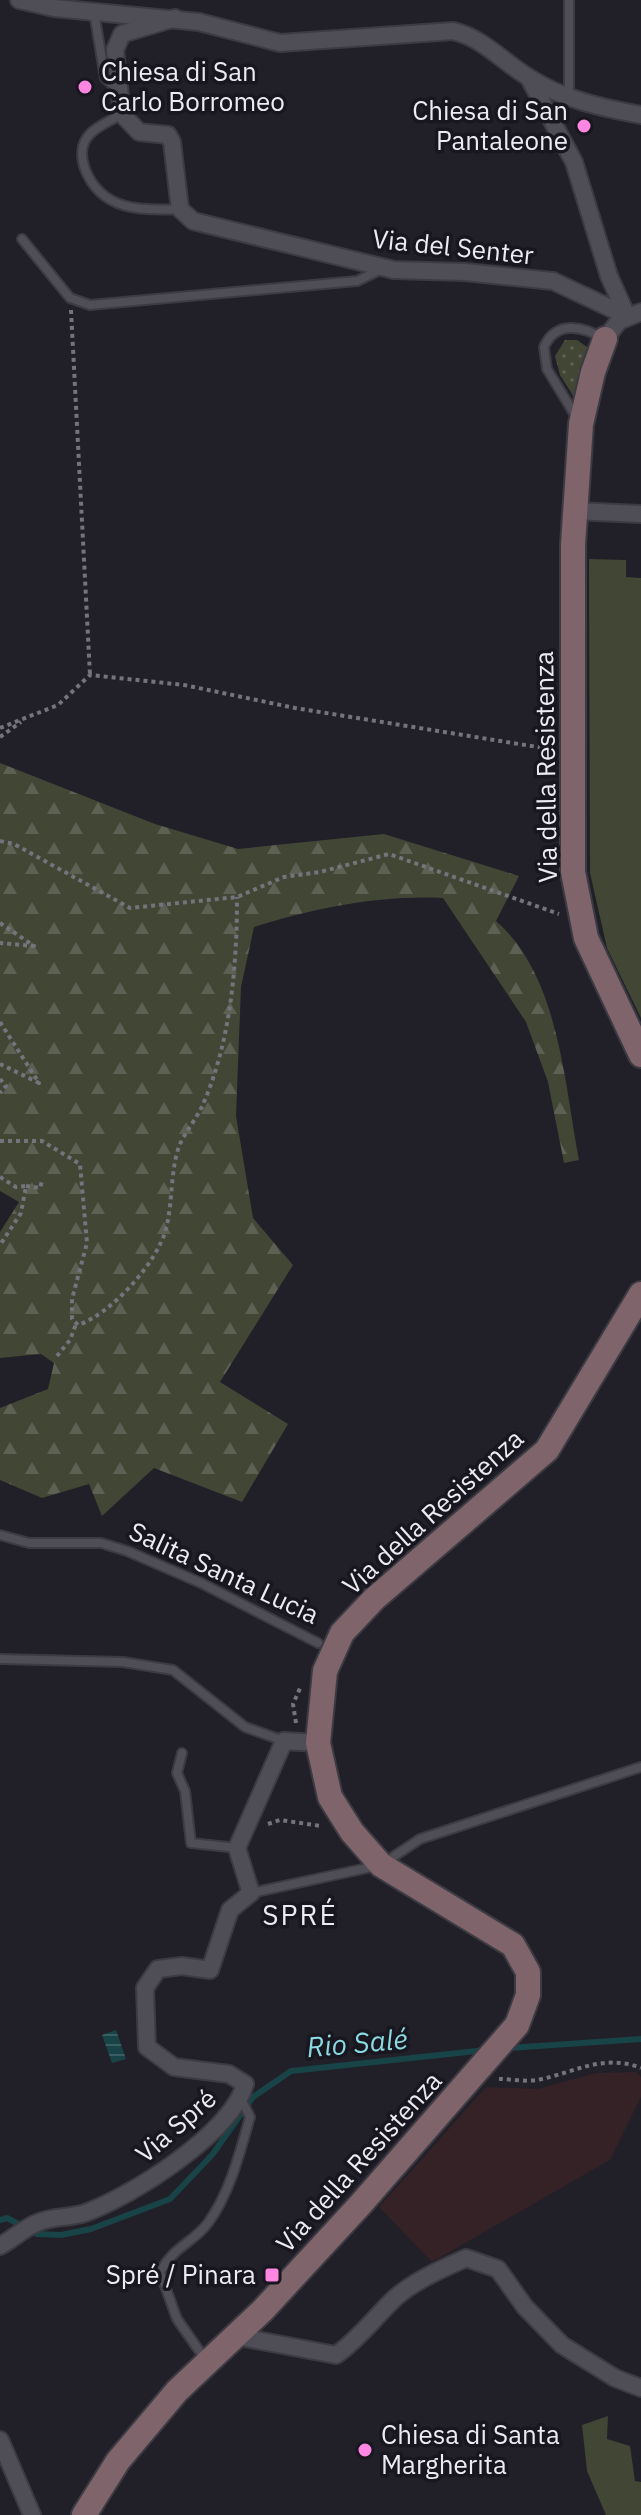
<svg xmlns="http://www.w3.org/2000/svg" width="641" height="2515" font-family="'IBM Plex Sans',sans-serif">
  <defs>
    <pattern id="grass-dots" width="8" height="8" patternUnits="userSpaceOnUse" patternTransform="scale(2)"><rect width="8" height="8" fill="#424635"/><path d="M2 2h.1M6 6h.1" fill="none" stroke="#5d6153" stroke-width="1.8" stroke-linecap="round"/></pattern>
    <pattern id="forest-firs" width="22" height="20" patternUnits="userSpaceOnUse" patternTransform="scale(2)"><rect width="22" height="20" fill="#424635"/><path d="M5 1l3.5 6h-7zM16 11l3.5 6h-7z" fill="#5d6153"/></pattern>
    <pattern id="water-rules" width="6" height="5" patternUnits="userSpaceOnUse" patternTransform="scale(2)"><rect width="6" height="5" fill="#184347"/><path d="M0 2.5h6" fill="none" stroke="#3a5e62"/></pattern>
  </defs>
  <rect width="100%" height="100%" fill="#211f28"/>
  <polygon fill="#352227" points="636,2072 641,2077 641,2097 610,2160 432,2262 379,2207 486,2087 537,2089 596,2073"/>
  <polygon fill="url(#grass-dots)" points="565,340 577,340 587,347 574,397 560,375 555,356"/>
  <path fill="url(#forest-firs)" d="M 0,763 L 155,824 L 238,849 L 384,834 L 519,876 L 496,921 C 559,976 564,1082 579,1160 L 564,1163 L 548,1082 L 526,1022 L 443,898 C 379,895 315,908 254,927 L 241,987 L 236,1116 L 253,1218 L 293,1265 L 220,1382 L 288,1424 L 242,1502 L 154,1468 L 102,1516 L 89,1484 L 42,1498 L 0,1480 L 0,1408 L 48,1389 L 54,1363 L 41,1354 L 0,1358 L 0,1232 L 19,1202 L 0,1191 Z"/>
  <g fill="#424635">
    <polygon points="589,559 626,560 626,577 641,578 641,1018 607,948 590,873"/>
    <polygon points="608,2416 607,2439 630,2446 635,2481 641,2482 641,2515 606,2515 587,2471 582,2425"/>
  </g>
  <polygon fill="url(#water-rules)" points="116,2030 126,2059 112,2063 102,2035"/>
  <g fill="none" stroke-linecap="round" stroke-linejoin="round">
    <g stroke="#184347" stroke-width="6">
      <polyline points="509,2048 641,2039"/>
      <polyline points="0,2220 7,2218 37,2234 61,2235 91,2229 170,2199 212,2155 253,2097 291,2071 486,2050"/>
    </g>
    <g stroke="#3c3b42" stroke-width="12">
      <g id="lane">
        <polyline points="569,0 569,97"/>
        <polyline points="94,12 105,78 117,89"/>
        <path d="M 122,114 C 112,120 97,126 90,134 C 80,144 81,158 85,169 C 101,211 142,211 180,209"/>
        <polyline points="22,239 70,298 90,305 357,281 380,270"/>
        <path d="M 578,420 L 547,369 L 544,347 C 556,320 583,326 604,339"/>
        <polyline points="0,1535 29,1543 101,1543 127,1551 201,1583 318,1643"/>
        <polyline points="0,1659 123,1662 173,1670 245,1727 284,1741"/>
        <polyline points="182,1753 177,1773 185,1791 191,1843 237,1848"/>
        <polyline points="251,1893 381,1865 420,1839 641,1767"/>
        <path d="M 205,2359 L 177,2319 L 160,2272 C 175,2245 193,2243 208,2223 C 230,2193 240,2152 250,2117 L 241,2099"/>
      </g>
    </g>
    <g stroke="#3c3b42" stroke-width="20">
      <g id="street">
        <path d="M 19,0 L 54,8 L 199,22 L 280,43 L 453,31 C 483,38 502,61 528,77 C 561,99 603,108 641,115"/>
        <polyline points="175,18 122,34 115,50 122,114 139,132 168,135 172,142 180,209 193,221 394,270 464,272 553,281 627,316"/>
        <polyline points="529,78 574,162 609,276 627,316"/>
        <polyline points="605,339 619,321 641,312"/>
        <polyline points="575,511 641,514"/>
        <path d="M 0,2246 C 13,2239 24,2228 37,2223 C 52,2216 70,2218 85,2213 C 131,2197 233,2132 245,2084 L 229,2074 L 174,2067 L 147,2047 L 145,1988 L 158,1969 L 182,1966 L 210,1970 L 230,1910 L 251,1893 L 237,1848 L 284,1741 L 318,1743"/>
        <path d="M 235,2336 L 336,2355 C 359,2339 374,2318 395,2298 C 415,2280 442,2269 466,2258 L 498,2269 L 525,2307 L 562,2345 L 615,2378 L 641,2388"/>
        <polyline points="0,2440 32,2515"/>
      </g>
    </g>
    <g stroke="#3c3b42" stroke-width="28">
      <g id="secondary">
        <polyline points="605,339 593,372 581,424 573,545 573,872 586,938 641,1055"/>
        <polyline points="84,2515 118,2461 177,2391 263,2310 360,2205 517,2025 528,1995 528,1972 513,1945 381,1865 352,1832 330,1797 318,1743 325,1671 342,1633 374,1599 547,1450 641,1294"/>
      </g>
    </g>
    <g stroke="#75737b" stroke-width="4" stroke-dasharray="4 4" stroke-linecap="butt">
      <polyline points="71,310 90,675"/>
      <polyline points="0,728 58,705 90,675 184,685 295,708 550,749"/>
      <polyline points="0,737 21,722"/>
      <polyline points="0,841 14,844 130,908 237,897 284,877 320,872 389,854 559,914"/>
      <polyline points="0,923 34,946 0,943"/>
      <polyline points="0,1022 39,1083 0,1064"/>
      <polyline points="0,1079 6,1086 0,1093"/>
      <path d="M 0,1141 L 42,1141 L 80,1164 L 87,1243 L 72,1299 L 72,1319 L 78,1325 C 111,1314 157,1263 166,1229 C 173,1202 170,1169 180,1144 C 187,1129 198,1117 204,1102 C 231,1039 237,964 237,897"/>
      <polyline points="0,1177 16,1187 26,1186 21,1213 0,1245"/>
      <polyline points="26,1186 40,1188 42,1181"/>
      <polyline points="57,1356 70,1340 76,1324"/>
      <polyline points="296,1723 293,1704 301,1686"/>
      <polyline points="268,1824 280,1820 321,1826"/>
      <path d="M 499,2079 C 511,2079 525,2082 537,2080 C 574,2073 603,2053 641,2068"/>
    </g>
    <use href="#lane" stroke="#4f4d56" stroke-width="8"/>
    <use href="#street" stroke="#4f4d56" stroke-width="16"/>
    <use href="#secondary" stroke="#80646c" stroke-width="24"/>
  </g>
  <g fill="#fd86e3" stroke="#18161e" stroke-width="3">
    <circle cx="85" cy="87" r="8"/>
    <circle cx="584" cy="126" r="8"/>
    <rect x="264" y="2267" width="16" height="16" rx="4"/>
    <circle cx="365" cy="2450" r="8"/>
  </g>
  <g text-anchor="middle" stroke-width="7" stroke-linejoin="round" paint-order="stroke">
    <g font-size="26" fill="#ecebf1" stroke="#18161e" text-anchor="start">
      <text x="101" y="81">Chiesa di San<tspan x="101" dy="30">Carlo Borromeo</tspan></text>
      <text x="568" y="120" text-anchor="end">Chiesa di San<tspan x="568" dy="30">Pantaleone</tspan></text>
      <text x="256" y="2284" text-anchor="end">Spré / Pinara</text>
      <text x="381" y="2444">Chiesa di Santa<tspan x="381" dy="30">Margherita</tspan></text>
    </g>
    <g font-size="26" fill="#ecebf1" stroke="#18161e">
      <text transform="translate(453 247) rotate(6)" y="9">Via del Senter</text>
      <text transform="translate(546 767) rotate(-91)" y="9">Via della Resistenza</text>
      <text transform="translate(433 1512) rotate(-42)" y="9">Via della Resistenza</text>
      <text transform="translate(224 1573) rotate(25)" y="9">Salita Santa Lucia</text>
      <text transform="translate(176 2126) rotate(-41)" y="9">Via Spré</text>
      <text transform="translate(359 2162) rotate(-48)" y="9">Via della Resistenza</text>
    </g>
    <g font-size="28" letter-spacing="2" fill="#ecebf1" stroke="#18161e">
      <text x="300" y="1925">SPRÉ</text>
    </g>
    <g font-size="28" font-style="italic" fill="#8bd9e1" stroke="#18161e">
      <text transform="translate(357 2043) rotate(-5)" y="10">Rio Salé</text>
    </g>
  </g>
</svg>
